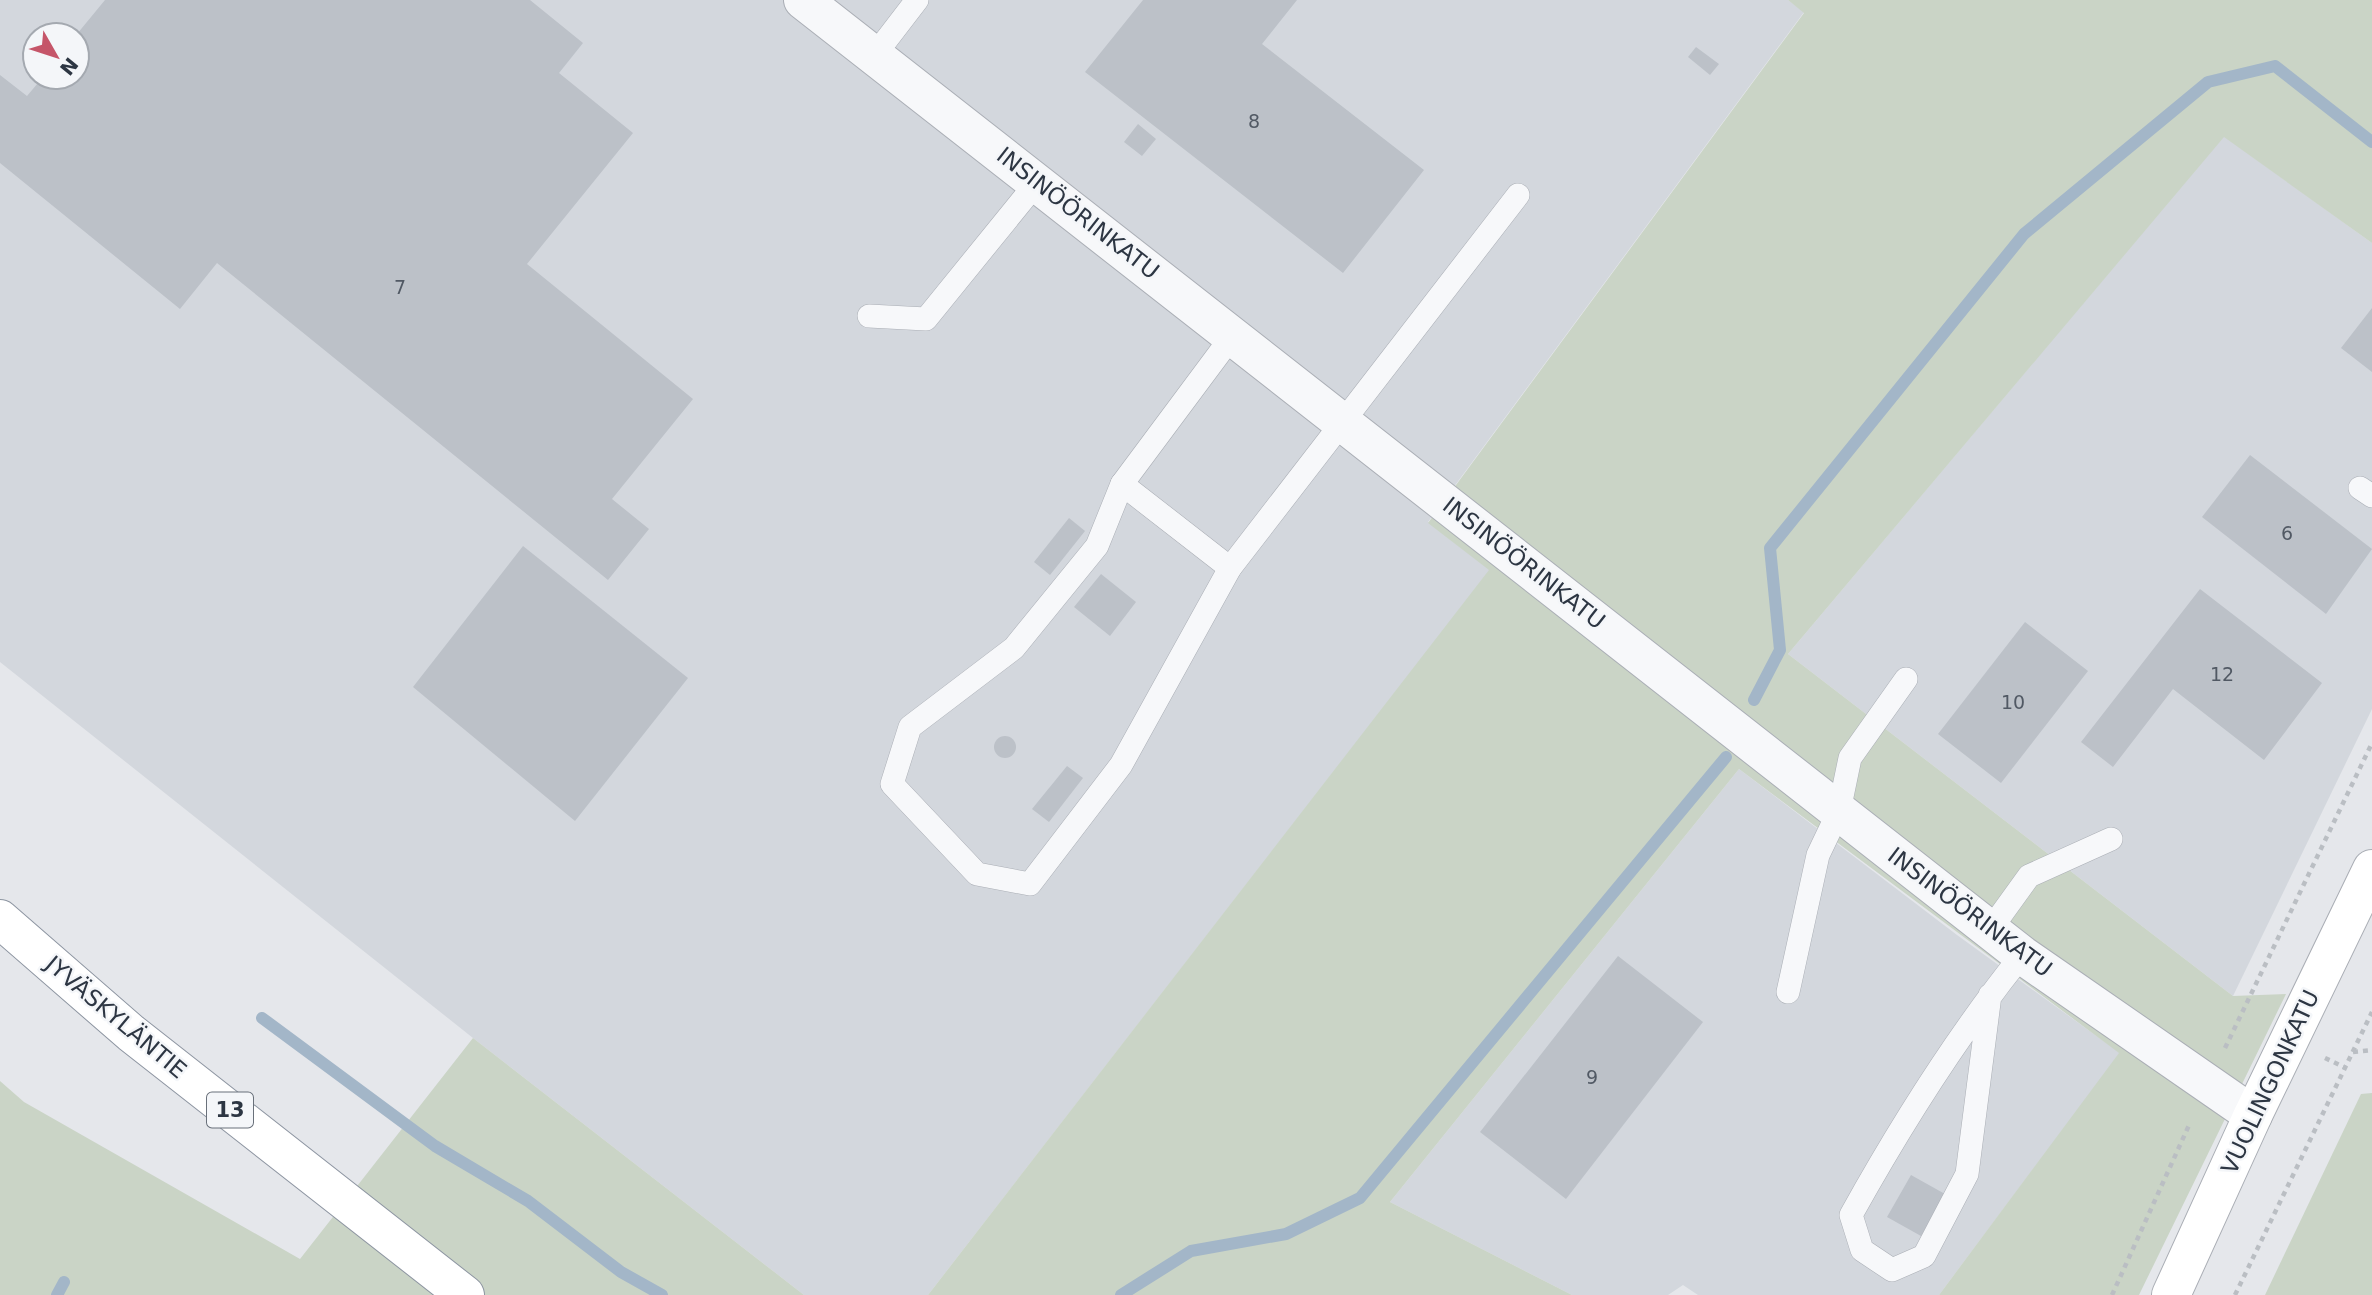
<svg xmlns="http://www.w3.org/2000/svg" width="2372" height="1295" font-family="'DejaVu Sans',sans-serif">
  <rect width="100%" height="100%" fill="#e5e7eb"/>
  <g fill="#d3d7dd" fill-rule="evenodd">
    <path d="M 0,0 L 1788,0 L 1804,12 L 1428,522 L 1490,570 L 928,1295 L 804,1295 L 473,1038 L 0,662 ZM 35,35 L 77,35 L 77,77 L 35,77 Z"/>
    <polygon points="2224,136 2372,243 2372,709 2233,996 1788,654"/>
    <polygon points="1739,769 1957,935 2120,1053 1939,1295 1698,1295 1683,1285 1668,1295 1572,1295 1390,1202"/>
  </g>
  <g fill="#cad4c6">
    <polygon points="1788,0 2372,0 2372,243 2224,137 1788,654 2233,996 2286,994 2139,1295 1939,1295 2119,1053 1739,769 1390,1202 1572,1295 928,1295 1489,570 1428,523 1804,13"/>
    <polygon points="473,1038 804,1295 0,1295 0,1081 24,1102 300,1259"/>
    <polygon points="2372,1093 2372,1295 2265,1295 2361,1094"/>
  </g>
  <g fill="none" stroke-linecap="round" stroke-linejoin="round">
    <g stroke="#a3b6c8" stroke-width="12">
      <polyline points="1754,700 1780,650 1770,548 2024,234 2208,82 2275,66 2372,142"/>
      <polyline points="262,1018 435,1146 528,1201 621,1272 662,1295"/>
      <polyline points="57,1295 64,1282"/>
      <polyline points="1121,1295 1191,1251 1286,1234 1360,1198 1726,757"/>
    </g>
  </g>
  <g fill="#bcc1c8">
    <polygon points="105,0 530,0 583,43 559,73 633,133 527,264 693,399 612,499 649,529 608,580 217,263 180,309 0,163 0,75 27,96 43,77 77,77 77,34"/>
    <polygon points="1143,0 1297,0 1262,44 1424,170 1343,273 1085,72"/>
    <polygon points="1696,47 1719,64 1710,75 1688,57"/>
    <polygon points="1138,124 1156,139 1142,156 1124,142"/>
    <polygon points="2372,308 2372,372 2341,348"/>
    <polygon points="2250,455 2372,549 2326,614 2202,517"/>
    <polygon points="1069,518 1085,531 1050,575 1034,562"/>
    <polygon points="523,546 688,678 575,821 413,687"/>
    <polygon points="1101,574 1136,602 1110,636 1074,607"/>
    <polygon points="2200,589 2322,683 2264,760 2173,689 2113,767 2081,742"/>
    <polygon points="2025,622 2088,671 2001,783 1938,734"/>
    <circle cx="1005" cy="747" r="11"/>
    <polygon points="1067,766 1083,778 1049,822 1032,809"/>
    <polygon points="1618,956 1703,1022 1566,1199 1480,1132"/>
    <polygon points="1911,1175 1945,1194 1921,1236 1887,1217"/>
  </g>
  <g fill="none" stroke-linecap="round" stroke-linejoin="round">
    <g stroke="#aaaeb5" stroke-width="24">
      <g id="lane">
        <polyline points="874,56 917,0"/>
        <polyline points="869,316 926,319 1038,181"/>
        <polyline points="1233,335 1122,484 1097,546 1014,648 910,727 892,784 977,874 1030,884 1121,765 1230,568 1518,195"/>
        <polyline points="1122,484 1230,568"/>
        <polyline points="2360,488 2372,496"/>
        <polyline points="1990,930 2029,876 2111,839"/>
        <polyline points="1788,992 1818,855 1839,811 1850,758 1906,679"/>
        <path d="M 1990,995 L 1967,1174 L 1924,1256 L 1892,1270 L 1862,1250 L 1851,1215 C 1901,1125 1957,1036 2022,955"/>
      </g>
    </g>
    <g stroke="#aaaeb5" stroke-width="40">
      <polyline id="street" points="803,0 2022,955 2253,1115"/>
    </g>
    <g stroke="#aaaeb5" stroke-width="40">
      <polyline id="secondary" points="2171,1295 2253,1115 2372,869"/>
    </g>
    <g stroke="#8d95a1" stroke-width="40">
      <polyline id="highway" points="0,919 131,1033 465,1295"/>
    </g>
    <g stroke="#babec3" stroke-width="4.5" stroke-dasharray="5 5" stroke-linecap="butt">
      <polyline points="2225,1048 2372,743"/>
      <polyline points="2353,1052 2372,1050"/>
      <polyline points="2325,1058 2346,1068"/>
      <polyline points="2112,1295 2190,1123"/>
      <polyline points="2235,1295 2372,1012"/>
    </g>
    <use href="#lane" stroke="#f7f8fa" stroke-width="23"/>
    <use href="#street" stroke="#f7f8fa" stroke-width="38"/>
    <use href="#secondary" stroke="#fff" stroke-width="38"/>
    <use href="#highway" stroke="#fff" stroke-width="38"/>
  </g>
  <g text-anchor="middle" stroke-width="5" stroke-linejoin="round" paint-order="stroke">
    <g font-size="19" fill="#515964">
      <text x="1254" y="128">8</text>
      <text x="400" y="294">7</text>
      <text x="2287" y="540">6</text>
      <text x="2222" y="681">12</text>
      <text x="2013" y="709">10</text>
      <text x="1592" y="1084">9</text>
    </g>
    <rect fill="#f4f6f9" stroke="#69707a" stroke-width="2" x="207" y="1092.5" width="46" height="35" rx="5"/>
    <g font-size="21" font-weight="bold" fill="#2d3643">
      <text x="230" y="1117">13</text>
    </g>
    <g font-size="23" fill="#2d3643" stroke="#f4f6f9">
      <text transform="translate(1078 213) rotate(38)" y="8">INSINÖÖRINKATU</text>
      <text transform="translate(1524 563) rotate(38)" y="8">INSINÖÖRINKATU</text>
      <text transform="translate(1970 912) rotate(37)" y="8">INSINÖÖRINKATU</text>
      <text transform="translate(116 1017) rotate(40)" y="8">JYVÄSKYLÄNTIE</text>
      <text transform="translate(2270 1082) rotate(-65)" y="8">VUOLINGONKATU</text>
    </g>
  </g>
  <g transform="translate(56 56) rotate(129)"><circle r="33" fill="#f4f6f9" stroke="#a4a9b0" stroke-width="2"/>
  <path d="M0-5L12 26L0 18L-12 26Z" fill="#c55569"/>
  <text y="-10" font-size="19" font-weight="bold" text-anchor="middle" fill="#2d3643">N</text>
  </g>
</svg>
